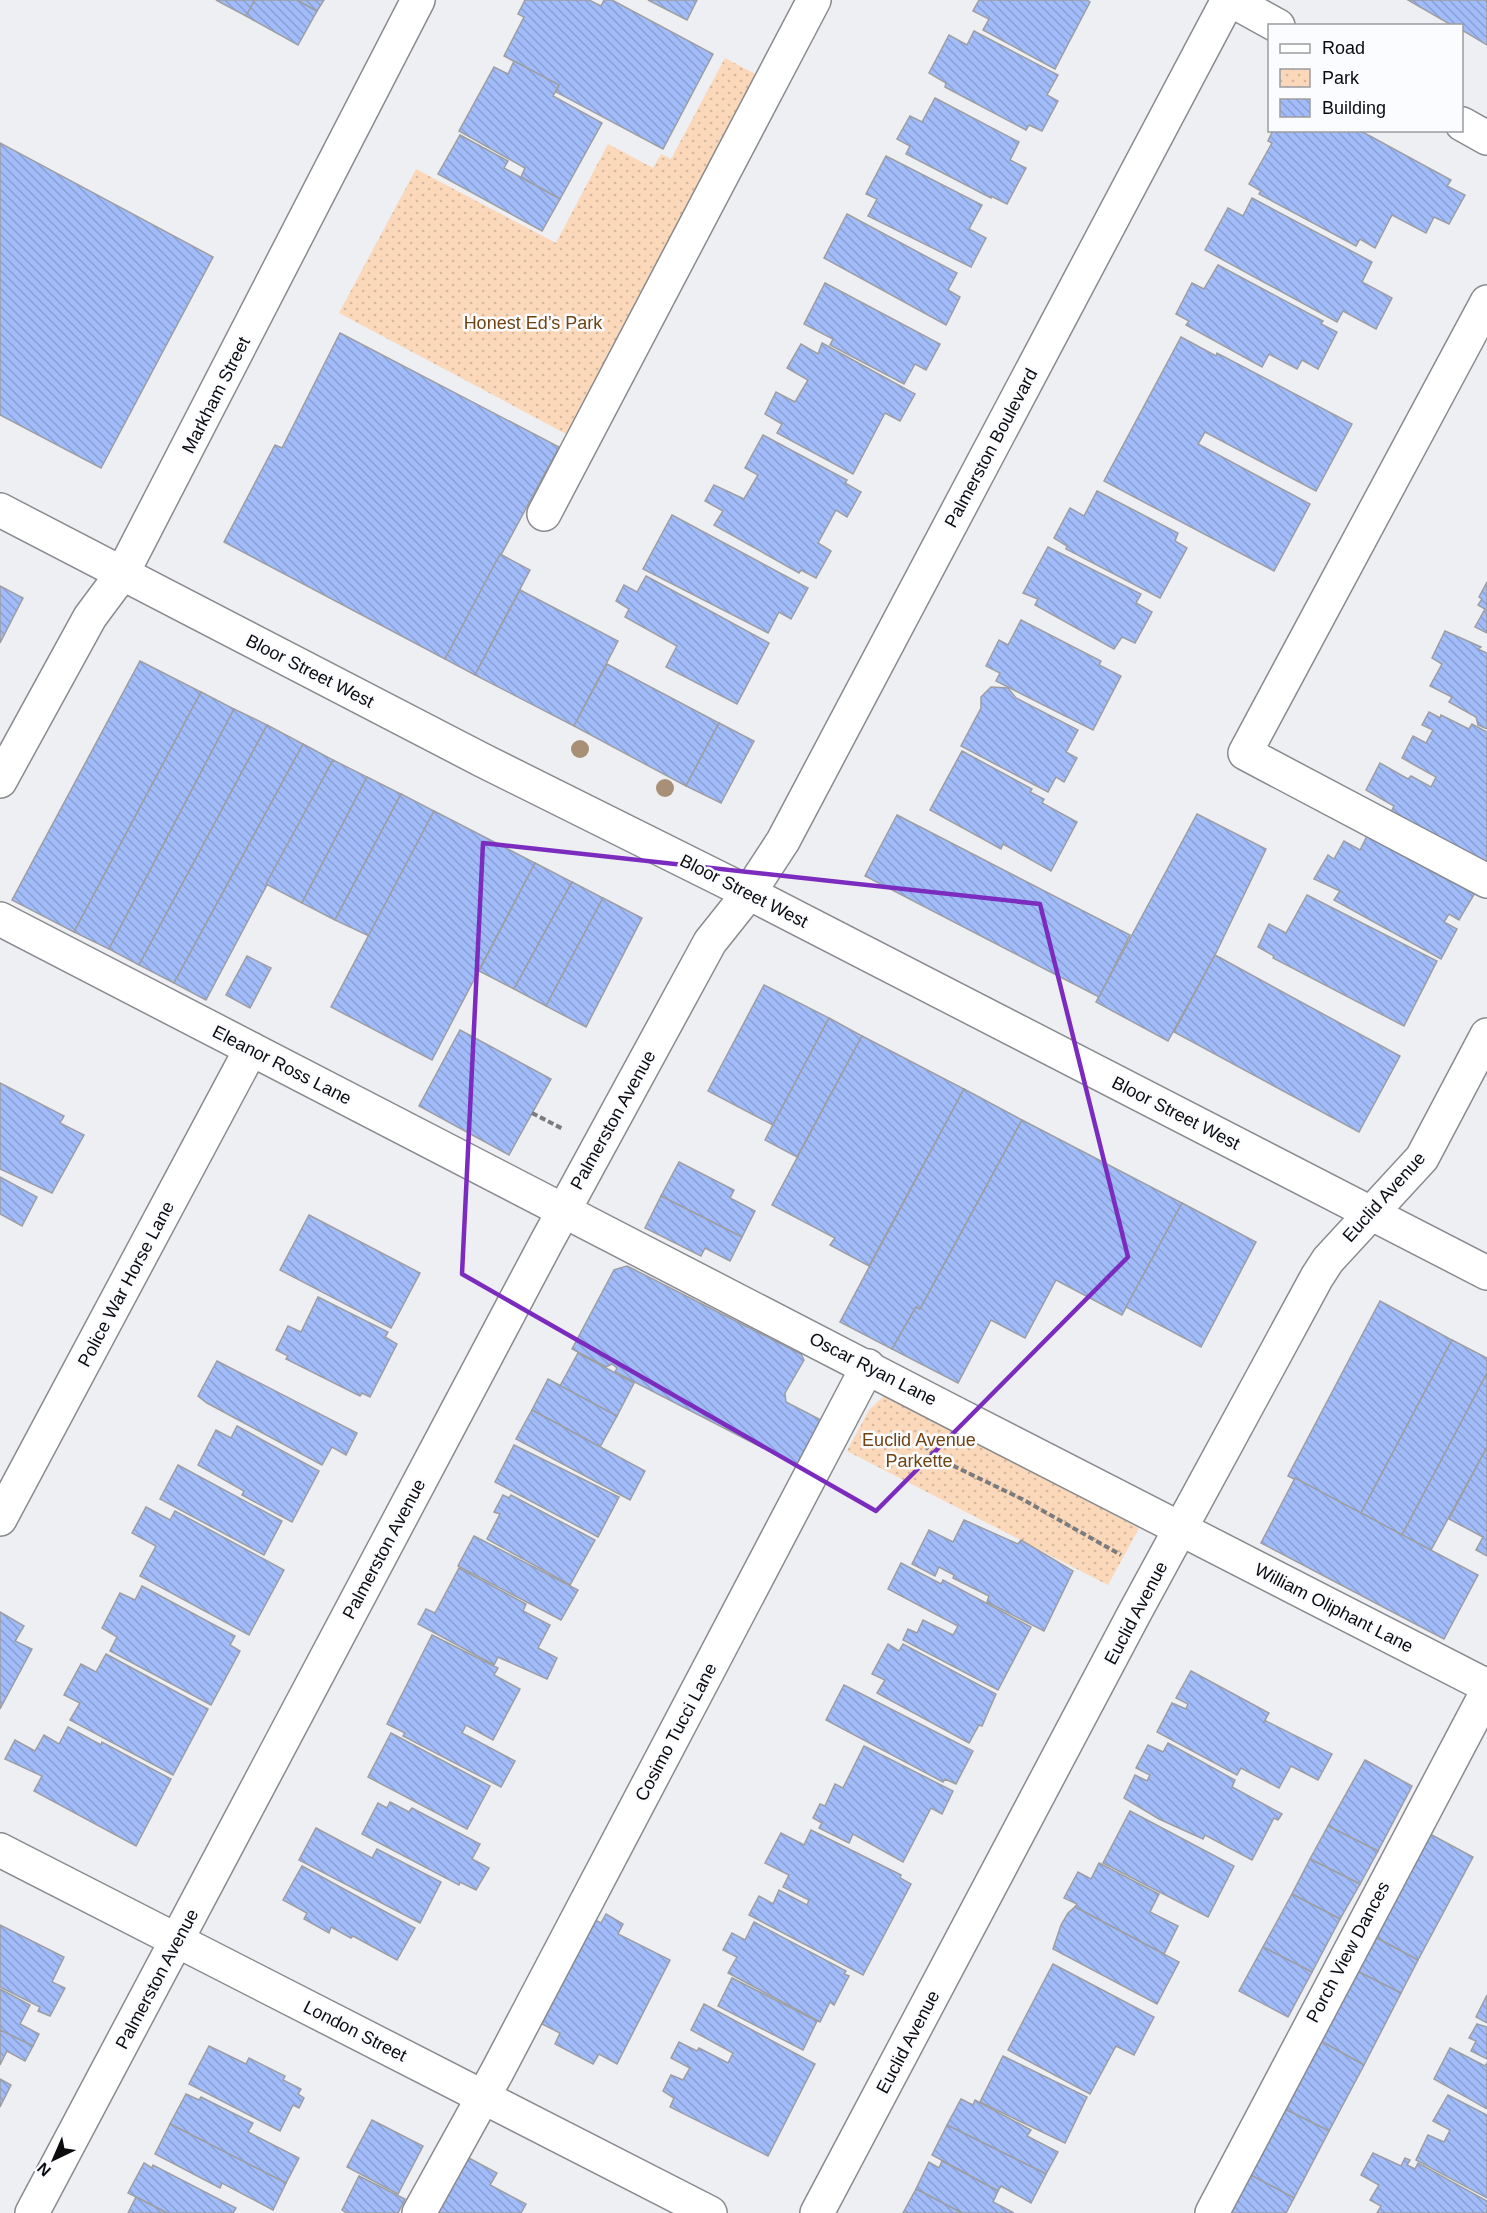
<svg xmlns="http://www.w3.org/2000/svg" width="1487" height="2213" font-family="Helvetica,sans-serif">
  <defs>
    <pattern id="park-dots" width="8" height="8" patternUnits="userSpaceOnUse" patternTransform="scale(1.5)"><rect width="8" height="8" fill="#fbd8b9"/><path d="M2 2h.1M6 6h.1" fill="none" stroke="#d6b89e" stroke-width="1.8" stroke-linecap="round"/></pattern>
    <pattern id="building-back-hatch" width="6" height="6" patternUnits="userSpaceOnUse" patternTransform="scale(1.5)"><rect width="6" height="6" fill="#a2bcfa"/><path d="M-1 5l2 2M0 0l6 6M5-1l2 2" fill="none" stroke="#8aa0d5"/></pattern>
  </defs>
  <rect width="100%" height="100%" fill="#edeff3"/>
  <g fill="url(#park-dots)">
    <polygon points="725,58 759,76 568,435 339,313 416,169 556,243 608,144 653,168 661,154 671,159"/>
    <polygon points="885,1395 1139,1528 1108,1585 847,1451 869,1410"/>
  </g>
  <g fill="url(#building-back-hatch)" stroke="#9d9ea2" stroke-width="1.5">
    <polygon points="216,0 255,0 246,16"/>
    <polygon points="255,0 297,0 317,11 298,45 246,16"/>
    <polygon points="297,0 324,0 317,11"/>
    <polygon points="525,0 589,0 601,6 604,0 612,0 713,54 663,149 556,92 559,85 504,56 524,17 518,14"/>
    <polygon points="648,0 697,0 687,20"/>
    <polygon points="979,0 1087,0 1090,2 1055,69 983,30 989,19 973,11"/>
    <polygon points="1408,0 1487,0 1487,45 1462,30 1462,26 1453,26"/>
    <polygon points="974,31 1058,75 1047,95 1058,101 1042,131 1029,125 1026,130 945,87 946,83 929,73 949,35 967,45"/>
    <polygon points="514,61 559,85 553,96 602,123 560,199 521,177 525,168 459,131 494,67 508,74"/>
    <polygon points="935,98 1019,142 1010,160 1026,168 1007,204 991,196 991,198 906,154 910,146 897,139 910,116 922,122"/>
    <polygon points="1273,130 1359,130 1451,180 1447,186 1465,195 1449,224 1434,217 1426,233 1392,215 1375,248 1360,239 1356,246 1259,194 1261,191 1249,184 1272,143 1268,141"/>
    <polygon points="460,135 508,161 504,168 560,199 542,231 438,174"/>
    <polygon points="0,143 213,257 101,468 0,415"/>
    <polygon points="886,156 982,205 969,229 986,238 971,267 868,216 877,199 866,194"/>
    <polygon points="1252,198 1372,262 1362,282 1392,298 1376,329 1343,311 1337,322 1205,250 1228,208 1243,216"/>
    <polygon points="847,214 957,273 948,290 960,297 946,325 824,258"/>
    <polygon points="1218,265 1323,321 1321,324 1337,332 1318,369 1302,360 1297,369 1269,354 1262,367 1186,325 1189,321 1176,314 1192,283 1204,289"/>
    <polygon points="825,283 940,344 926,370 915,364 904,384 830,345 833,339 804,324"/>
    <polygon points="340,333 559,447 445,659 224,542 275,445 282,448"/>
    <polygon points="1181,337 1216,356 1217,353 1352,424 1316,491 1205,432 1198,444 1310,504 1274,571 1104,481"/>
    <polygon points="822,343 915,394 900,421 885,413 853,474 777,433 782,424 765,414 776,392 795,402 808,380 787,368 801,344 818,354"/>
    <polygon points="763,435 847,480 845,483 861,492 847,517 836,510 818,543 831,551 816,578 801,570 799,573 714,525 723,511 705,501 714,485 744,499 758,475 745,468"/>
    <polygon points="1097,491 1178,533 1175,541 1187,548 1160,598 1066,549 1067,546 1054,538 1070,508 1084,516"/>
    <polygon points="672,515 808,588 791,619 779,612 768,633 643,569"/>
    <polygon points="1048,547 1141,594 1136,603 1152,612 1135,643 1122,637 1114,649 1035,605 1038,599 1023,593"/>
    <polygon points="500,554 530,570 475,675 445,659"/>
    <polygon points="646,576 769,643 737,704 666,667 677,646 625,617 629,609 616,601 624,585 637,592"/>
    <polygon points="1487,582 1487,633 1475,627 1485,609 1478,605 1482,599 1479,597"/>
    <polygon points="0,586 23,598 0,643"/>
    <polygon points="520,590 618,641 574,726 475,675"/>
    <polygon points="1021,620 1101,661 1099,665 1121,676 1093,730 996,681 1000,673 986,666 999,640 1008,645"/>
    <polygon points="1445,631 1481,647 1478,649 1487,653 1487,729 1478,725 1476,717 1449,702 1452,697 1430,686 1442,664 1432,658"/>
    <polygon points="140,661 201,692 74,932 12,900"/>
    <polygon points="607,664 719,723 686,786 574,726"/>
    <polygon points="991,687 1008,688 1016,698 1078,730 1066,752 1077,758 1064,782 1056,777 1048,792 961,746 981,708 981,697"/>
    <polygon points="201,692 234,709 109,949 74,932"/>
    <polygon points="234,709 267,725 139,965 109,949"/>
    <polygon points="1429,712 1440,718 1441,715 1469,729 1472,724 1487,732 1487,862 1391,812 1394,806 1366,790 1380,763 1408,779 1411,776 1431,787 1436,777 1402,758 1413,736 1426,743 1433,730 1422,725"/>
    <polygon points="719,723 754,741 721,803 686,786"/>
    <polygon points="267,725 303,744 174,983 139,965"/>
    <polygon points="303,744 333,760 206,1000 174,983"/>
    <polygon points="962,751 1032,789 1030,792 1044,799 1042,803 1077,822 1051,871 1003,844 1001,849 930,810"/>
    <polygon points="333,760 367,777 302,903 266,884"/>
    <polygon points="367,777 401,794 335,920 302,903"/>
    <polygon points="401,794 434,811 369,936 335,920"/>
    <polygon points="434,811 535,863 432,1060 331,1007"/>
    <polygon points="1197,814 1266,849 1215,955 1168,1041 1096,1002"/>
    <polygon points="897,815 1130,935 1099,997 865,876"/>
    <polygon points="1368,834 1442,877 1476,891 1459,920 1449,914 1444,922 1457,929 1441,959 1334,900 1340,891 1314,879 1328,855 1334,859 1344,841 1360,850"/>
    <polygon points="535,863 572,882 514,989 479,971"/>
    <polygon points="572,882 603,898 546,1006 514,989"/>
    <polygon points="1307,895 1437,961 1404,1026 1273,958 1274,956 1258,947 1269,924 1286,933"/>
    <polygon points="603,898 642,918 586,1027 546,1006"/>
    <polygon points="1215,955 1400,1056 1359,1132 1174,1032"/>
    <polygon points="247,956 271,968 250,1008 226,995"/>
    <polygon points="764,985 829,1018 773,1125 708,1091"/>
    <polygon points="829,1018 862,1036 797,1157 765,1140"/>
    <polygon points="460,1030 551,1079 509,1155 419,1106"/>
    <polygon points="862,1036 964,1089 869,1266 830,1245 835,1238 772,1205"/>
    <polygon points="0,1083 64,1116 60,1123 84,1135 52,1193 0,1169"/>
    <polygon points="964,1089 1022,1120 920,1309 916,1307 892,1349 840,1322"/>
    <polygon points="1022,1120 1182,1203 1122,1315 1056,1280 1025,1338 991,1320 958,1383 892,1349 916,1307 920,1309"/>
    <polygon points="679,1162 734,1190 730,1198 755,1211 742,1237 661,1196"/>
    <polygon points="0,1177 37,1197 22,1226 0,1214"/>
    <polygon points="661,1196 742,1237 730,1261 705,1248 701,1256 645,1228"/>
    <polygon points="1182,1203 1256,1242 1201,1347 1126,1307"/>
    <polygon points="309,1215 420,1273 391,1328 280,1270"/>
    <polygon points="627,1266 801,1354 804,1360 785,1393 786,1402 819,1419 821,1424 802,1462 796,1465 615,1372 617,1368 612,1364 606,1367 572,1349 614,1270"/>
    <polygon points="318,1297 388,1332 385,1337 397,1344 370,1397 362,1393 360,1396 286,1359 288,1356 276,1350 288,1326 301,1332"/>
    <polygon points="1380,1301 1452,1340 1361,1513 1288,1476"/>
    <polygon points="1452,1340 1487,1358 1487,1373 1402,1535 1361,1513"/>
    <polygon points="578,1353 634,1383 617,1416 560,1386"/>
    <polygon points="217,1361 357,1433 346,1455 332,1447 322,1465 207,1403 198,1396"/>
    <polygon points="1487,1373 1487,1447 1431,1550 1402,1535"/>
    <polygon points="548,1379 617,1416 600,1447 532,1410"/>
    <polygon points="532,1410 645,1471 630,1500 516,1439"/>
    <polygon points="237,1426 319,1471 292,1522 242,1495 244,1491 198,1465 216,1430 231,1438"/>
    <polygon points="514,1445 619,1497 598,1537 495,1482"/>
    <polygon points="1487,1447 1487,1556 1476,1550 1483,1537 1449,1519"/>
    <polygon points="178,1465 282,1521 264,1555 160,1499"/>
    <polygon points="1295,1478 1478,1575 1444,1639 1261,1543"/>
    <polygon points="503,1495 509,1498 511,1495 595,1540 570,1585 487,1539 500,1514 494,1512"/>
    <polygon points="146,1507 170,1520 175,1511 284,1570 249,1635 140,1576 156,1546 132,1533"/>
    <polygon points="964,1520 1018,1544 1021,1540 1073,1571 1044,1631 987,1602 989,1596 953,1578 954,1575 939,1567 935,1576 912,1564 929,1530 953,1542"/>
    <polygon points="474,1536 578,1590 561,1620 458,1566"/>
    <polygon points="901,1563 941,1584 943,1580 1031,1627 998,1690 903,1640 908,1629 917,1633 923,1620 953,1635 958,1626 888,1589"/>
    <polygon points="459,1568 526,1604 523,1611 550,1625 538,1648 557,1658 547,1679 498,1657 494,1665 418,1624 426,1609 435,1613"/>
    <polygon points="142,1586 235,1636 230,1645 240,1651 211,1705 110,1651 117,1637 102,1628 120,1593 135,1600"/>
    <polygon points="0,1612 24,1626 15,1641 32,1649 0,1709"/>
    <polygon points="432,1635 498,1668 494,1675 520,1689 493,1740 466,1725 462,1733 515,1761 501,1787 403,1736 405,1733 387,1724"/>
    <polygon points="888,1644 899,1651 903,1644 996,1694 982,1726 979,1725 969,1743 877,1693 885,1680 872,1674"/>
    <polygon points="106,1654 208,1709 173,1775 70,1720 80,1703 64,1695 81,1664 96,1672"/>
    <polygon points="1191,1671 1269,1713 1264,1722 1266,1721 1332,1754 1318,1780 1291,1766 1279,1788 1241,1768 1237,1775 1157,1732 1172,1703 1186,1709 1188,1704 1176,1698"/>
    <polygon points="844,1685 973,1751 956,1784 945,1779 943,1782 826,1720"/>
    <polygon points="68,1727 101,1745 102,1742 171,1779 136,1846 34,1791 42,1776 5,1759 15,1740 35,1751 44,1735 59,1744"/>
    <polygon points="391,1733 490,1786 467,1829 368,1777"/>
    <polygon points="1168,1743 1235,1780 1232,1787 1282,1814 1278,1820 1274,1818 1252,1860 1205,1835 1203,1839 1159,1819 1124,1798 1135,1775 1147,1781 1150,1775 1136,1768 1148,1745 1163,1752"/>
    <polygon points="864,1746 953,1791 942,1814 931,1808 903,1862 853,1834 849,1843 819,1828 822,1823 813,1818 820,1804 825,1806 835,1784 843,1788"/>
    <polygon points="1365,1760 1412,1786 1378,1851 1328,1826"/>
    <polygon points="390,1802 409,1812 412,1808 480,1844 472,1859 489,1868 476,1890 460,1882 459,1885 362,1834 378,1803 387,1808"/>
    <polygon points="1130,1811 1234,1866 1208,1917 1103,1863"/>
    <polygon points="1328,1826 1378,1851 1360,1884 1310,1859"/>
    <polygon points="316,1828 372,1858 377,1849 441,1882 420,1923 299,1860"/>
    <polygon points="811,1830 901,1875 900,1878 911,1884 863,1975 749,1915 759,1896 773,1904 779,1890 807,1905 809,1900 783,1887 789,1875 765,1863 781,1833 804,1845"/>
    <polygon points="1430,1834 1473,1857 1418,1960 1375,1937"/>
    <polygon points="1310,1859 1360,1884 1340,1919 1292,1894"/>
    <polygon points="1099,1863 1159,1894 1150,1912 1178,1926 1164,1954 1075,1907 1077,1904 1064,1898 1078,1872 1091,1879"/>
    <polygon points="302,1866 415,1928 397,1960 353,1936 351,1938 331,1927 329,1933 304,1919 307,1913 283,1900"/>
    <polygon points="1292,1894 1340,1919 1312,1972 1263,1947"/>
    <polygon points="1075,1907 1179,1962 1157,2004 1053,1949 1061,1925 1068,1913"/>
    <polygon points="606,1914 623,1924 618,1934 670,1960 617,2064 599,2054 593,2064 555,2044 560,2033 542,2024 595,1920 601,1923"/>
    <polygon points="754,1922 846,1971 844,1974 849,1976 834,2005 830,2002 820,2022 728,1973 737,1957 723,1950 732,1933 745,1940"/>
    <polygon points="0,1925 64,1957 52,1982 65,1988 50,2016 38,2011 40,2007 0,1987"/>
    <polygon points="1375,1937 1418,1960 1401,1993 1355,1970"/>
    <polygon points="1263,1947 1312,1972 1288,2017 1239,1991"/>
    <polygon points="1053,1964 1154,2017 1134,2055 1116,2046 1090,2094 1008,2050"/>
    <polygon points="1355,1970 1401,1993 1364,2065 1319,2040"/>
    <polygon points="732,1978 817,2021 803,2050 718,2006"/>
    <polygon points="0,1989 30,2005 20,2024 39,2034 33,2046 0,2030"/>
    <polygon points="1487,1995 1487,2023 1476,2017"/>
    <polygon points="704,2004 815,2064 768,2156 670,2107 674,2098 663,2091 671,2075 683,2080 690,2068 671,2058 679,2042 697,2051 699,2048 728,2063 733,2053 691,2030"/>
    <polygon points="1477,2024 1487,2027 1487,2059 1471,2051 1476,2041 1469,2038"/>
    <polygon points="0,2030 33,2046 25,2061 7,2051 0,2065"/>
    <polygon points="1319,2040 1364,2065 1329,2131 1283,2108"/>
    <polygon points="209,2046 246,2064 249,2058 285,2076 283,2080 301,2089 298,2094 304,2098 299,2108 293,2105 280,2131 189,2084"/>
    <polygon points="1450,2048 1485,2066 1487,2063 1487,2109 1434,2079"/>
    <polygon points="1003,2056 1087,2097 1065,2143 980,2102"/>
    <polygon points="0,2079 11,2085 0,2107"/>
    <polygon points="186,2094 199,2100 201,2097 253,2123 248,2132 299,2158 286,2183 170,2124"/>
    <polygon points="1448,2095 1487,2115 1487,2198 1416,2160 1428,2135 1444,2142 1450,2130 1433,2121"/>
    <polygon points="961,2099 973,2105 975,2100 1031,2130 1027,2136 1058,2152 1046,2174 947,2125"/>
    <polygon points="1283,2108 1329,2131 1294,2198 1249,2174"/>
    <polygon points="372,2120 423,2146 398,2194 347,2167"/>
    <polygon points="170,2124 286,2183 273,2210 222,2183 220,2188 155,2154"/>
    <polygon points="947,2125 1046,2174 1031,2203 1001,2186 998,2191 932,2155"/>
    <polygon points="1373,2153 1401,2166 1405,2158 1410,2160 1407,2165 1415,2169 1418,2163 1487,2201 1487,2213 1377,2213 1381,2206 1370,2200 1379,2185 1361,2175"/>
    <polygon points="467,2157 497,2173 490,2185 526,2204 521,2213 438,2213"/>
    <polygon points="942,2161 998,2191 993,2202 1014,2213 962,2213 916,2189 929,2162 939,2168"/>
    <polygon points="144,2163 152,2168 153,2165 236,2208 233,2213 167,2213 128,2193"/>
    <polygon points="1249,2174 1294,2198 1286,2213 1228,2213"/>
    <polygon points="359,2176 405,2199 398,2213 347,2213 342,2210"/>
    <polygon points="916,2189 962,2213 903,2213"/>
    <polygon points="136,2197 167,2213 128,2213"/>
  </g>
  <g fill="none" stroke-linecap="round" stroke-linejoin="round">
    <g stroke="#898b8f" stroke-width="36">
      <g id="minor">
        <polyline points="1231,0 1278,26"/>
        <polyline points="1462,124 1487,138"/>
        <polyline points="1487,302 1245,753 1487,881"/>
        <polyline points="544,514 814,0"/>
        <polyline points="0,781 90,617 122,574 418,0"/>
        <path d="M 0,919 C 495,1175 990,1433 1487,1686"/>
        <polyline points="0,1519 251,1049"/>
        <polyline points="0,1850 710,2213"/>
        <polyline points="32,2213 545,1245 710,942 749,893 783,841 1228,0"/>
        <polyline points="419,2213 497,2072 868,1366"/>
        <polyline points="817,2213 1134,1614 1317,1277 1328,1260 1422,1158 1487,1035"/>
        <polyline points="1212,2213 1487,1692"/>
      </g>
    </g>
    <g stroke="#898b8f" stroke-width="36">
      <polyline id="major" points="0,510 482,760 749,893 1487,1273"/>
    </g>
    <g stroke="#7a7b7e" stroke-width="4" stroke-dasharray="6 3" stroke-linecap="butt">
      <polyline points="532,1113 563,1129"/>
      <polyline points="924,1445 937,1458 1022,1499 1121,1555"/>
    </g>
    <use href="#minor" stroke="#fff" stroke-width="33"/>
    <use href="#major" stroke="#fff" stroke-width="33"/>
  </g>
  <g fill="#a89077">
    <circle cx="580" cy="749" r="9"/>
    <circle cx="665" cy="788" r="9"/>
  </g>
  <path fill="none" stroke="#7b2cbf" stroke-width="4.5" stroke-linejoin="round" d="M 483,843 L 1040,904 L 1128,1257 L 876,1511 L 462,1274 Z"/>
  <g text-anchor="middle" stroke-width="5" stroke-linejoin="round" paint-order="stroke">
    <g font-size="18" fill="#704311" stroke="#fbfcff">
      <text x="533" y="329">Honest Ed’s Park</text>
      <text x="919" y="1446">Euclid Avenue<tspan x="919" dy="21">Parkette</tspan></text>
    </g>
    <g font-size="18" fill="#0c0c0e" stroke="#fbfcff">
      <text transform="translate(216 395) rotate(-63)" y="6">Markham Street</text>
      <text transform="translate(991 448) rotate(-62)" y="6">Palmerston Boulevard</text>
      <text transform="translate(310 671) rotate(27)" y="6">Bloor Street West</text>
      <text transform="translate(744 891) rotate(27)" y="6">Bloor Street West</text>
      <text transform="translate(282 1065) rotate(27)" y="6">Eleanor Ross Lane</text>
      <text transform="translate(1176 1113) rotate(27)" y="6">Bloor Street West</text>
      <text transform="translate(613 1120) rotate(-61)" y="6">Palmerston Avenue</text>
      <text transform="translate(1384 1197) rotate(-48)" y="6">Euclid Avenue</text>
      <text transform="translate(126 1284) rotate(-62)" y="6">Police War Horse Lane</text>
      <text transform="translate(873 1369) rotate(27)" y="6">Oscar Ryan Lane</text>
      <text transform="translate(384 1549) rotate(-62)" y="6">Palmerston Avenue</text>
      <text transform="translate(1334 1608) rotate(27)" y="6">William Oliphant Lane</text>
      <text transform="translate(1136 1613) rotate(-62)" y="6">Euclid Avenue</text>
      <text transform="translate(676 1732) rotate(-62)" y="6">Cosimo Tucci Lane</text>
      <text transform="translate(1348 1952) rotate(-62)" y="6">Porch View Dances</text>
      <text transform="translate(157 1979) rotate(-62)" y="6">Palmerston Avenue</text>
      <text transform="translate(355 2031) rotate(27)" y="6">London Street</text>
      <text transform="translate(908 2042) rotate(-62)" y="6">Euclid Avenue</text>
    </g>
  </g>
  <rect x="1268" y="24" width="195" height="108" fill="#fbfcff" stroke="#9b9c9f" stroke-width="1.5"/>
  <rect x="1280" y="44" width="30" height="9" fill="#ffffff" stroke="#9b9c9f" stroke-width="1.5"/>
  <text x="1322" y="54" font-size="18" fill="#0c0c0e">Road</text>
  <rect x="1280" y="69" width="30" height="18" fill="url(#park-dots)" stroke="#9b9c9f" stroke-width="1.5"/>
  <text x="1322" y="84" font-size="18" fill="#0c0c0e">Park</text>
  <rect x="1280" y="99" width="30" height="18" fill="url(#building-back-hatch)" stroke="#9b9c9f" stroke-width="1.5"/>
  <text x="1322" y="114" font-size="18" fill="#0c0c0e">Building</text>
  <g transform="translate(54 2159) rotate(224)" stroke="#fbfcff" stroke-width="4.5" paint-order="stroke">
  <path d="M0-4.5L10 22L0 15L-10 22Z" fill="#0c0c0e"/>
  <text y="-9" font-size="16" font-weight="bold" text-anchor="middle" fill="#0c0c0e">N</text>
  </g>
</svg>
